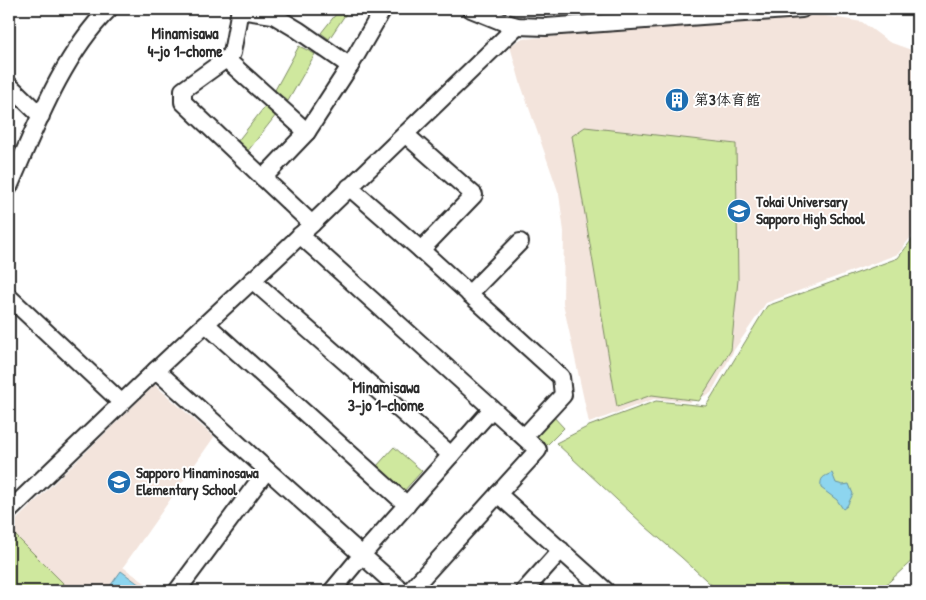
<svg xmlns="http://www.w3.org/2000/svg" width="926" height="600" font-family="'Patrick Hand','Klee One',sans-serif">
  <rect width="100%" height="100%" fill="#fff"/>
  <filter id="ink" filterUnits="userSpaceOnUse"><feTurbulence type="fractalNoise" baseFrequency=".02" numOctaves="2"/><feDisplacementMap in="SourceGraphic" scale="10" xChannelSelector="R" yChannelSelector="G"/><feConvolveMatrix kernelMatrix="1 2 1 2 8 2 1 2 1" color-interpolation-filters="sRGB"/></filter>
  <g filter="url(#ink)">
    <g fill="#f3e4dc">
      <polygon points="820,15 862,22 889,42 917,52 917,229 898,254 766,303 734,350 711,393 690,402 654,399 589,423 563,303 564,232 559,194 521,85 510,46 521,39 755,21"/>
      <polygon points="155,385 214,437 123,567 156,591 9,591 9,527"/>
    </g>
    <g fill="#cfe89e" stroke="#7d8a64">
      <polygon points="340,9 349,9 329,39 321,33"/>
      <polygon points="299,46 315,54 288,101 275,90"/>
      <polygon points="266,105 276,115 247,152 237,142"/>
      <polygon points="585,127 736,144 738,280 731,350 699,401 652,395 617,407 572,136"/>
      <polygon points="917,233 917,556 879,591 718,591 681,557 646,527 556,443 589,426 656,401 706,406 767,306 898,258"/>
      <polygon points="551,414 564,428 542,450 530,437"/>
      <polygon points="394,447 422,471 403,492 376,467"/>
      <polygon points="13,533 71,591 9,591 9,537"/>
    </g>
    <g fill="#8dd5ef" stroke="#6691a1">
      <path d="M 832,473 L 836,483 L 843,485 L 849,484 L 853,494 L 847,506 L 843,509 L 837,500 L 821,488 C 820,477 823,477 832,473 Z"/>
      <polygon points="121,571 148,591 111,591 108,589"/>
    </g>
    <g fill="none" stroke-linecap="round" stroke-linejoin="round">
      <g stroke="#2b2b2b" stroke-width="20">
        <g id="minor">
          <polyline points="240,9 232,53 226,59 183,90 183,102 312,224"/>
          <polyline points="471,9 503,22 517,26 546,27 802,9"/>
          <polyline points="239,10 273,15 298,30 350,66"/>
          <polyline points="226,59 307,132"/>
          <polyline points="9,85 41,116"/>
          <polyline points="405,134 474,195 421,250"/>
          <polyline points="263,178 307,132 350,66 383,9"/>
          <path d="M 9,187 C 35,128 63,54 109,9"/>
          <polyline points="349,187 421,250 561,377 563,395 524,437"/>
          <polyline points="300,235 538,450 410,591"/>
          <polyline points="252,280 451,455"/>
          <polyline points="469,294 520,242"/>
          <polyline points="9,297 122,403"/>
          <polyline points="206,324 407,505"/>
          <polyline points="156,370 402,591"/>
          <polyline points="498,494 606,591"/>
          <polyline points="9,511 156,370 285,250 517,26"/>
          <polyline points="177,591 267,470"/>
          <polyline points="332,591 362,555 492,409"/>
          <polyline points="524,591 561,550"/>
        </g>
      </g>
      <use href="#minor" stroke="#fff" stroke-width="16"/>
    </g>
  </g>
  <defs>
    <g id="building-disc" transform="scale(1.25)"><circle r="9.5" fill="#1f6fb2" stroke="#fff"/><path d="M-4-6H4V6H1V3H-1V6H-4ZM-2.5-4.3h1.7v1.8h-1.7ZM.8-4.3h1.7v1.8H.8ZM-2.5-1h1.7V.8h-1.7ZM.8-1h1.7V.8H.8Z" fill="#fff"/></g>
    <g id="school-disc" transform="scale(1.25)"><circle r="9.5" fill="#1f6fb2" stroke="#fff"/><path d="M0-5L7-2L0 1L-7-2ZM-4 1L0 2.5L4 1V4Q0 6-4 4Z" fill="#fff"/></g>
  </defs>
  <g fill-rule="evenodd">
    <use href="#building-disc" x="677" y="100"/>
    <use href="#school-disc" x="739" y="211"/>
    <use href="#school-disc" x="119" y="482"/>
  </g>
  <g text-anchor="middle" stroke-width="4" stroke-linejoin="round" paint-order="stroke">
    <g font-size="15" font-weight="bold" fill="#2b2b2b" stroke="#fff" text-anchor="start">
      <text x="694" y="105">第3体育館</text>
      <text x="756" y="207">Tokai Universary<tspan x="756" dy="17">Sapporo High School</tspan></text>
      <text x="136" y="478">Sapporo Minaminosawa<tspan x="136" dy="17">Elementary School</tspan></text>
    </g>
    <g font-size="16" font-weight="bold" fill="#2b2b2b" stroke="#fff">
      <text x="185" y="39">Minamisawa<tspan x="185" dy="18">4-jo 1-chome</tspan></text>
      <text x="386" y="393">Minamisawa<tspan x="386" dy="18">3-jo 1-chome</tspan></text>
    </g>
  </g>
  <rect width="926" height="600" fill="none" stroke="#fff" stroke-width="30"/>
  <rect x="15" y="15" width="896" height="570" fill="none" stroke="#2b2b2b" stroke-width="2" filter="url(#ink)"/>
</svg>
